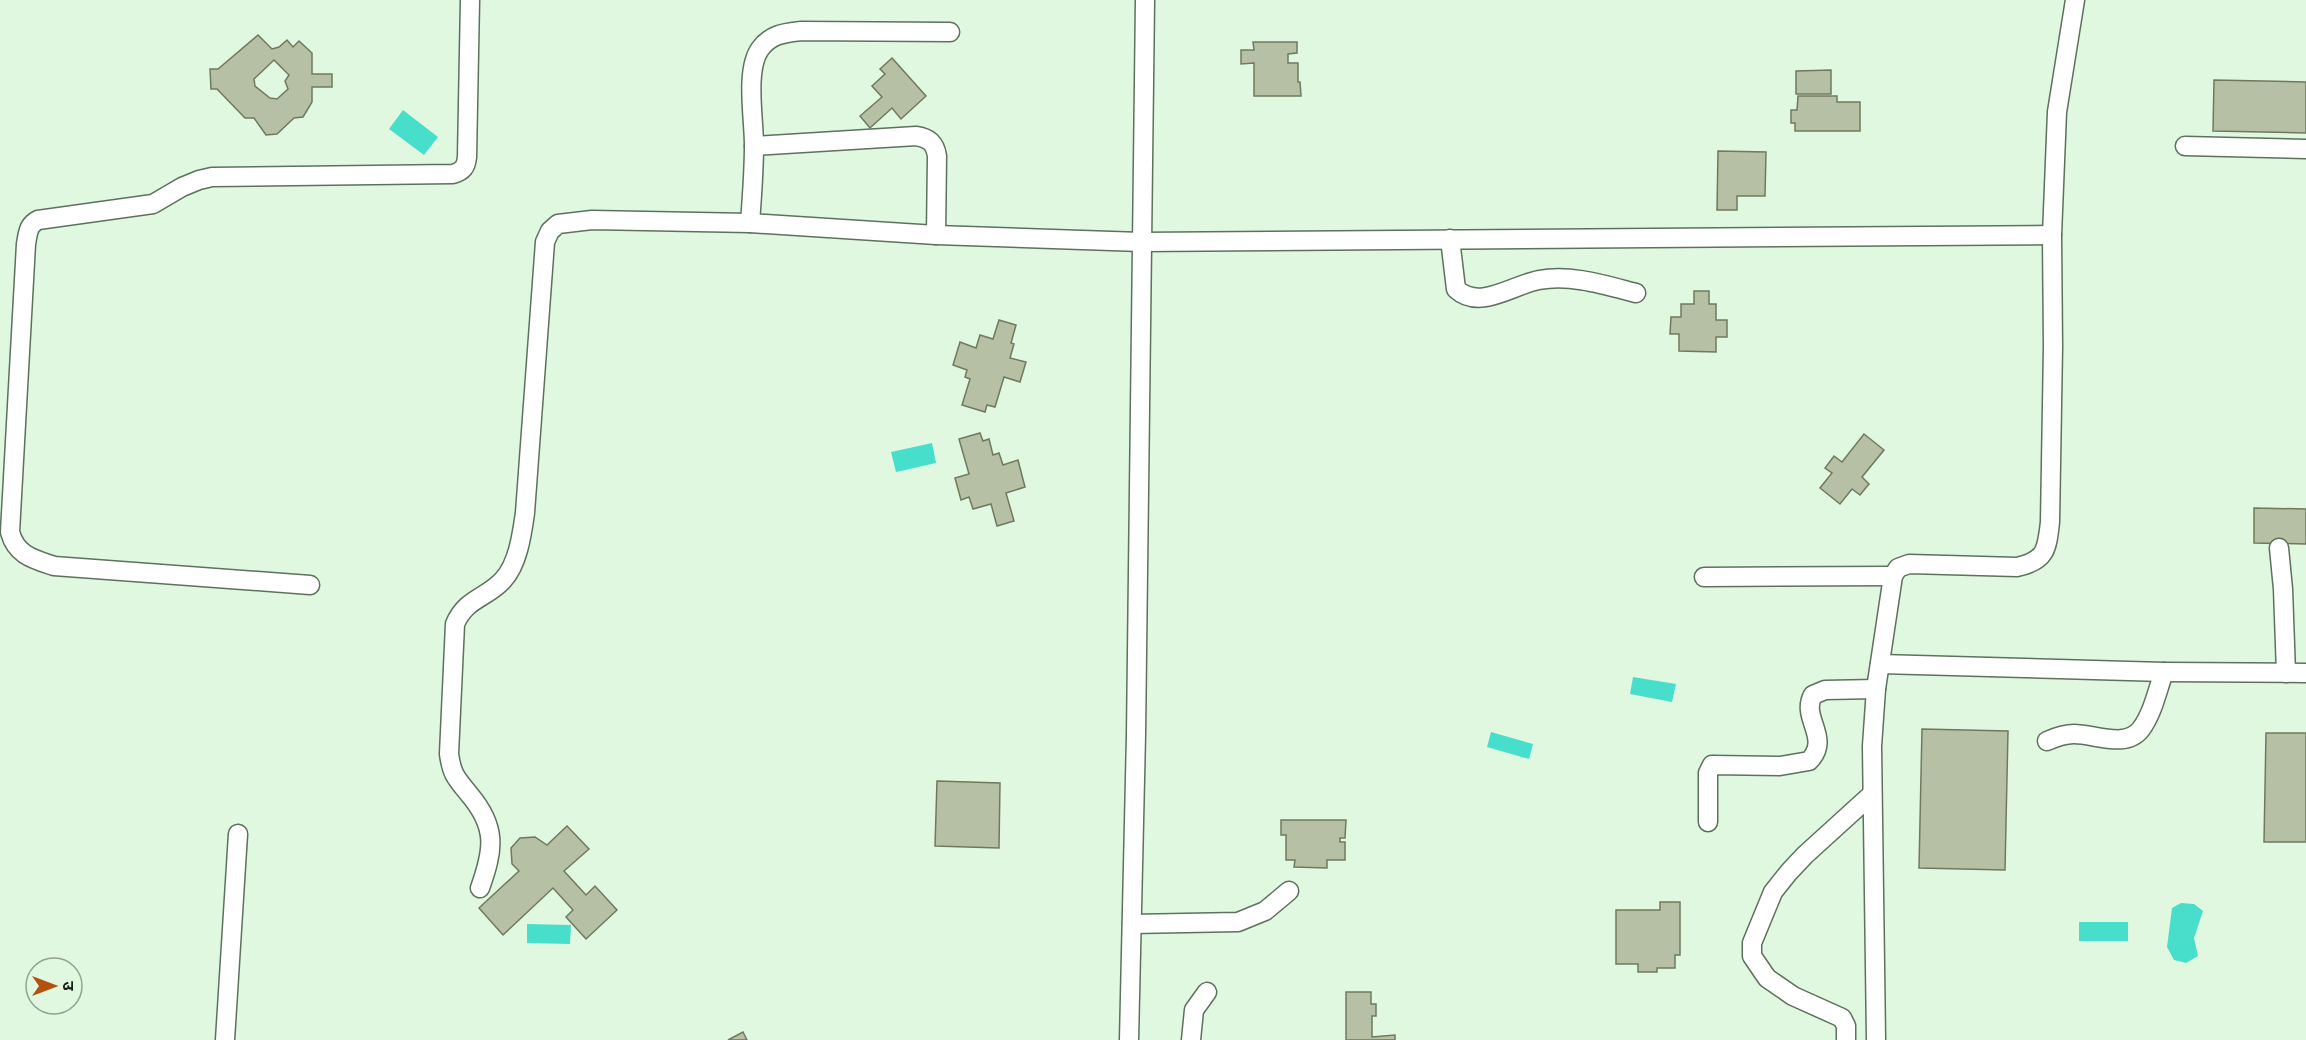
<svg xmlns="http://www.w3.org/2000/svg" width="2306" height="1040" font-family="'Roboto Condensed','Noto Sans Devanagari',sans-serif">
  <rect width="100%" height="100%" fill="#e1f8e0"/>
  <g fill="#47dfcb">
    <polygon points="403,110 438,137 424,155 389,129"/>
    <polygon points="932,443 936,463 896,472 891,452"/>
    <polygon points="1633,677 1676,684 1672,702 1630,694"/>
    <polygon points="1491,732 1533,744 1529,759 1487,747"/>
    <polygon points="2181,903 2194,904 2203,911 2194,938 2198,956 2186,963 2174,960 2167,947 2172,908"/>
    <rect x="2079" y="922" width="49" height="19"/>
    <polygon points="527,924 571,925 570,944 527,943"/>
  </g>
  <g fill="#b5c0a4" stroke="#6f795f" stroke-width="1.5" fill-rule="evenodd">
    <path d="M 258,35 L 272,49 L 279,47 L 287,40 L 293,47 L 299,41 L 312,53 L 312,74 L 332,74 L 332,87 L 312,87 L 312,102 L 303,117 L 294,118 L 277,134 L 266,135 L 254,118 L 245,118 L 217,89 L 211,89 L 210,69 L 218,69 ZM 274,60 L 289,75 L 285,81 L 288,89 L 277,99 L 270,98 L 255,86 L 254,79 Z"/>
    <polygon points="1253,42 1297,42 1297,53 1288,54 1288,63 1298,63 1298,82 1300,82 1301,96 1254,96 1254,63 1241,64 1241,50 1254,50"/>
    <polygon points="892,58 926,96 901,119 892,108 870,128 860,116 882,97 872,86 885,74 880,69"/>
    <polygon points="1831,70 1831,94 1796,94 1796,71"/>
    <polygon points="2214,80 2306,82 2306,133 2213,131"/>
    <polygon points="1798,96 1837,96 1837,102 1860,102 1860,131 1795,131 1795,123 1791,123 1791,110 1797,110"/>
    <polygon points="1718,151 1766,152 1765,196 1737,196 1737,210 1717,210"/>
    <polygon points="1694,291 1709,291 1709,304 1716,304 1716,320 1727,320 1727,337 1716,337 1716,352 1679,351 1679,334 1670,334 1671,317 1681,317 1681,304 1694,304"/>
    <polygon points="999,320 1016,325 1011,343 1014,344 1010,358 1026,362 1020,382 1004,377 995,407 987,405 985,412 962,405 970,379 965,377 967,370 953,365 960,342 976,348 980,335 993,339"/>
    <polygon points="980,433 983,441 989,439 993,455 999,453 1003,465 1018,460 1025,487 1006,493 1014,521 997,526 991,504 973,509 969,497 961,500 955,478 969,474 959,439"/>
    <polygon points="1864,434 1884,450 1862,477 1869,484 1860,495 1852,489 1840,504 1820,488 1832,473 1825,468 1834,456 1842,462"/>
    <polygon points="2254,508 2306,509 2306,544 2254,543"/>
    <polygon points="1922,729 2008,731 2005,870 1919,868"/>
    <polygon points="2266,733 2306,733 2306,842 2264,842"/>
    <polygon points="937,781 1000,783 999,848 935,846"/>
    <polygon points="1281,820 1346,820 1345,838 1340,838 1340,842 1345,842 1345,860 1327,860 1327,868 1294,867 1295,860 1286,860 1286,835 1281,835"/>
    <polygon points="567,826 589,849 564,871 586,895 595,886 617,910 586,939 566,917 573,910 553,888 503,935 479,908 519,871 512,864 511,848 520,838 535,837 547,845"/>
    <polygon points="1660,902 1680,902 1680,955 1675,955 1675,968 1657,968 1657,972 1638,972 1638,964 1616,964 1616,910 1660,910"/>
    <polygon points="1346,992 1371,992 1371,1004 1376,1004 1376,1016 1372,1016 1372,1037 1395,1035 1395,1040 1346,1040"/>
    <polygon points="743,1032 747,1040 728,1040"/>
  </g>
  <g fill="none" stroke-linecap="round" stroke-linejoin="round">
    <g stroke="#5d715c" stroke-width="21">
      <g id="minor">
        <path d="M 754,146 L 916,136 C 929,138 935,143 937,156 L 936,235"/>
        <polyline points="2185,146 2306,149"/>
        <path d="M 750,223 C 752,197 754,171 754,145 C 754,119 745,70 760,49 C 771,34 784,33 801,31 L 950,32"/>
        <path d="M 1450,239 L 1456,289 C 1480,311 1512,285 1539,280 C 1571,274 1605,285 1636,293"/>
        <polyline points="2279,548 2283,589 2286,673"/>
        <polyline points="1704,577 1893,576"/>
        <path d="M 310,585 L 54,566 C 33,559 16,555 10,532 L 26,244 C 28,233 28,225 38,220 L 153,204 L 182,187 L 199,180 L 212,177 L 453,174 C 463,171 466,167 467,157 L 470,0"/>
        <polyline points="1880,664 2164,672 2306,673"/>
        <path d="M 2047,741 C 2056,737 2064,734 2074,734 C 2095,734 2126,749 2141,729 C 2153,713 2157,691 2164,672"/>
        <path d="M 1708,822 L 1708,773 L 1712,765 L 1780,766 L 1809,761 C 1832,738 1800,718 1813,695 L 1825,690 L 1876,689"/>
        <path d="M 480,888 C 494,849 497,827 469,794 C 456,778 452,775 449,754 L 455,624 C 466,598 487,598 503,580 C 518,564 522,534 525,513 L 545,242 L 550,231 L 558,224 L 592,220 L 750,223 L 936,235 L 1141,242 L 2052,235"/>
        <polyline points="1132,924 1238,922 1265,911 1289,891"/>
        <polyline points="225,1040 238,834"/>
        <polyline points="1129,1040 1136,735 1145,0"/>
        <polyline points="1191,1040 1194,1010 1207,992"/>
        <polyline points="1846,1040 1846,1026 1842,1018 1793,996 1767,978 1752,956 1752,943 1773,892 1789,872 1805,855 1871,795"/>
        <path d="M 1876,1040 L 1872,746 L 1876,689 L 1893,576 L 1898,568 L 1909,564 L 2017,567 C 2046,561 2047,549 2050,522 L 2053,347 L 2052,235 L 2057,112 L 2075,0"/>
      </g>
    </g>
    <use href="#minor" stroke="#fff" stroke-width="18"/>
  </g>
  <g transform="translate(54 986) rotate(90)"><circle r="28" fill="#e1f8e0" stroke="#91a290" stroke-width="1.5"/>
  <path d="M0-4.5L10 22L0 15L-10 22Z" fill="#b25110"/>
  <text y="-9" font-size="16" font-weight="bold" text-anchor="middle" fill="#182018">उ</text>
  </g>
</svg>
